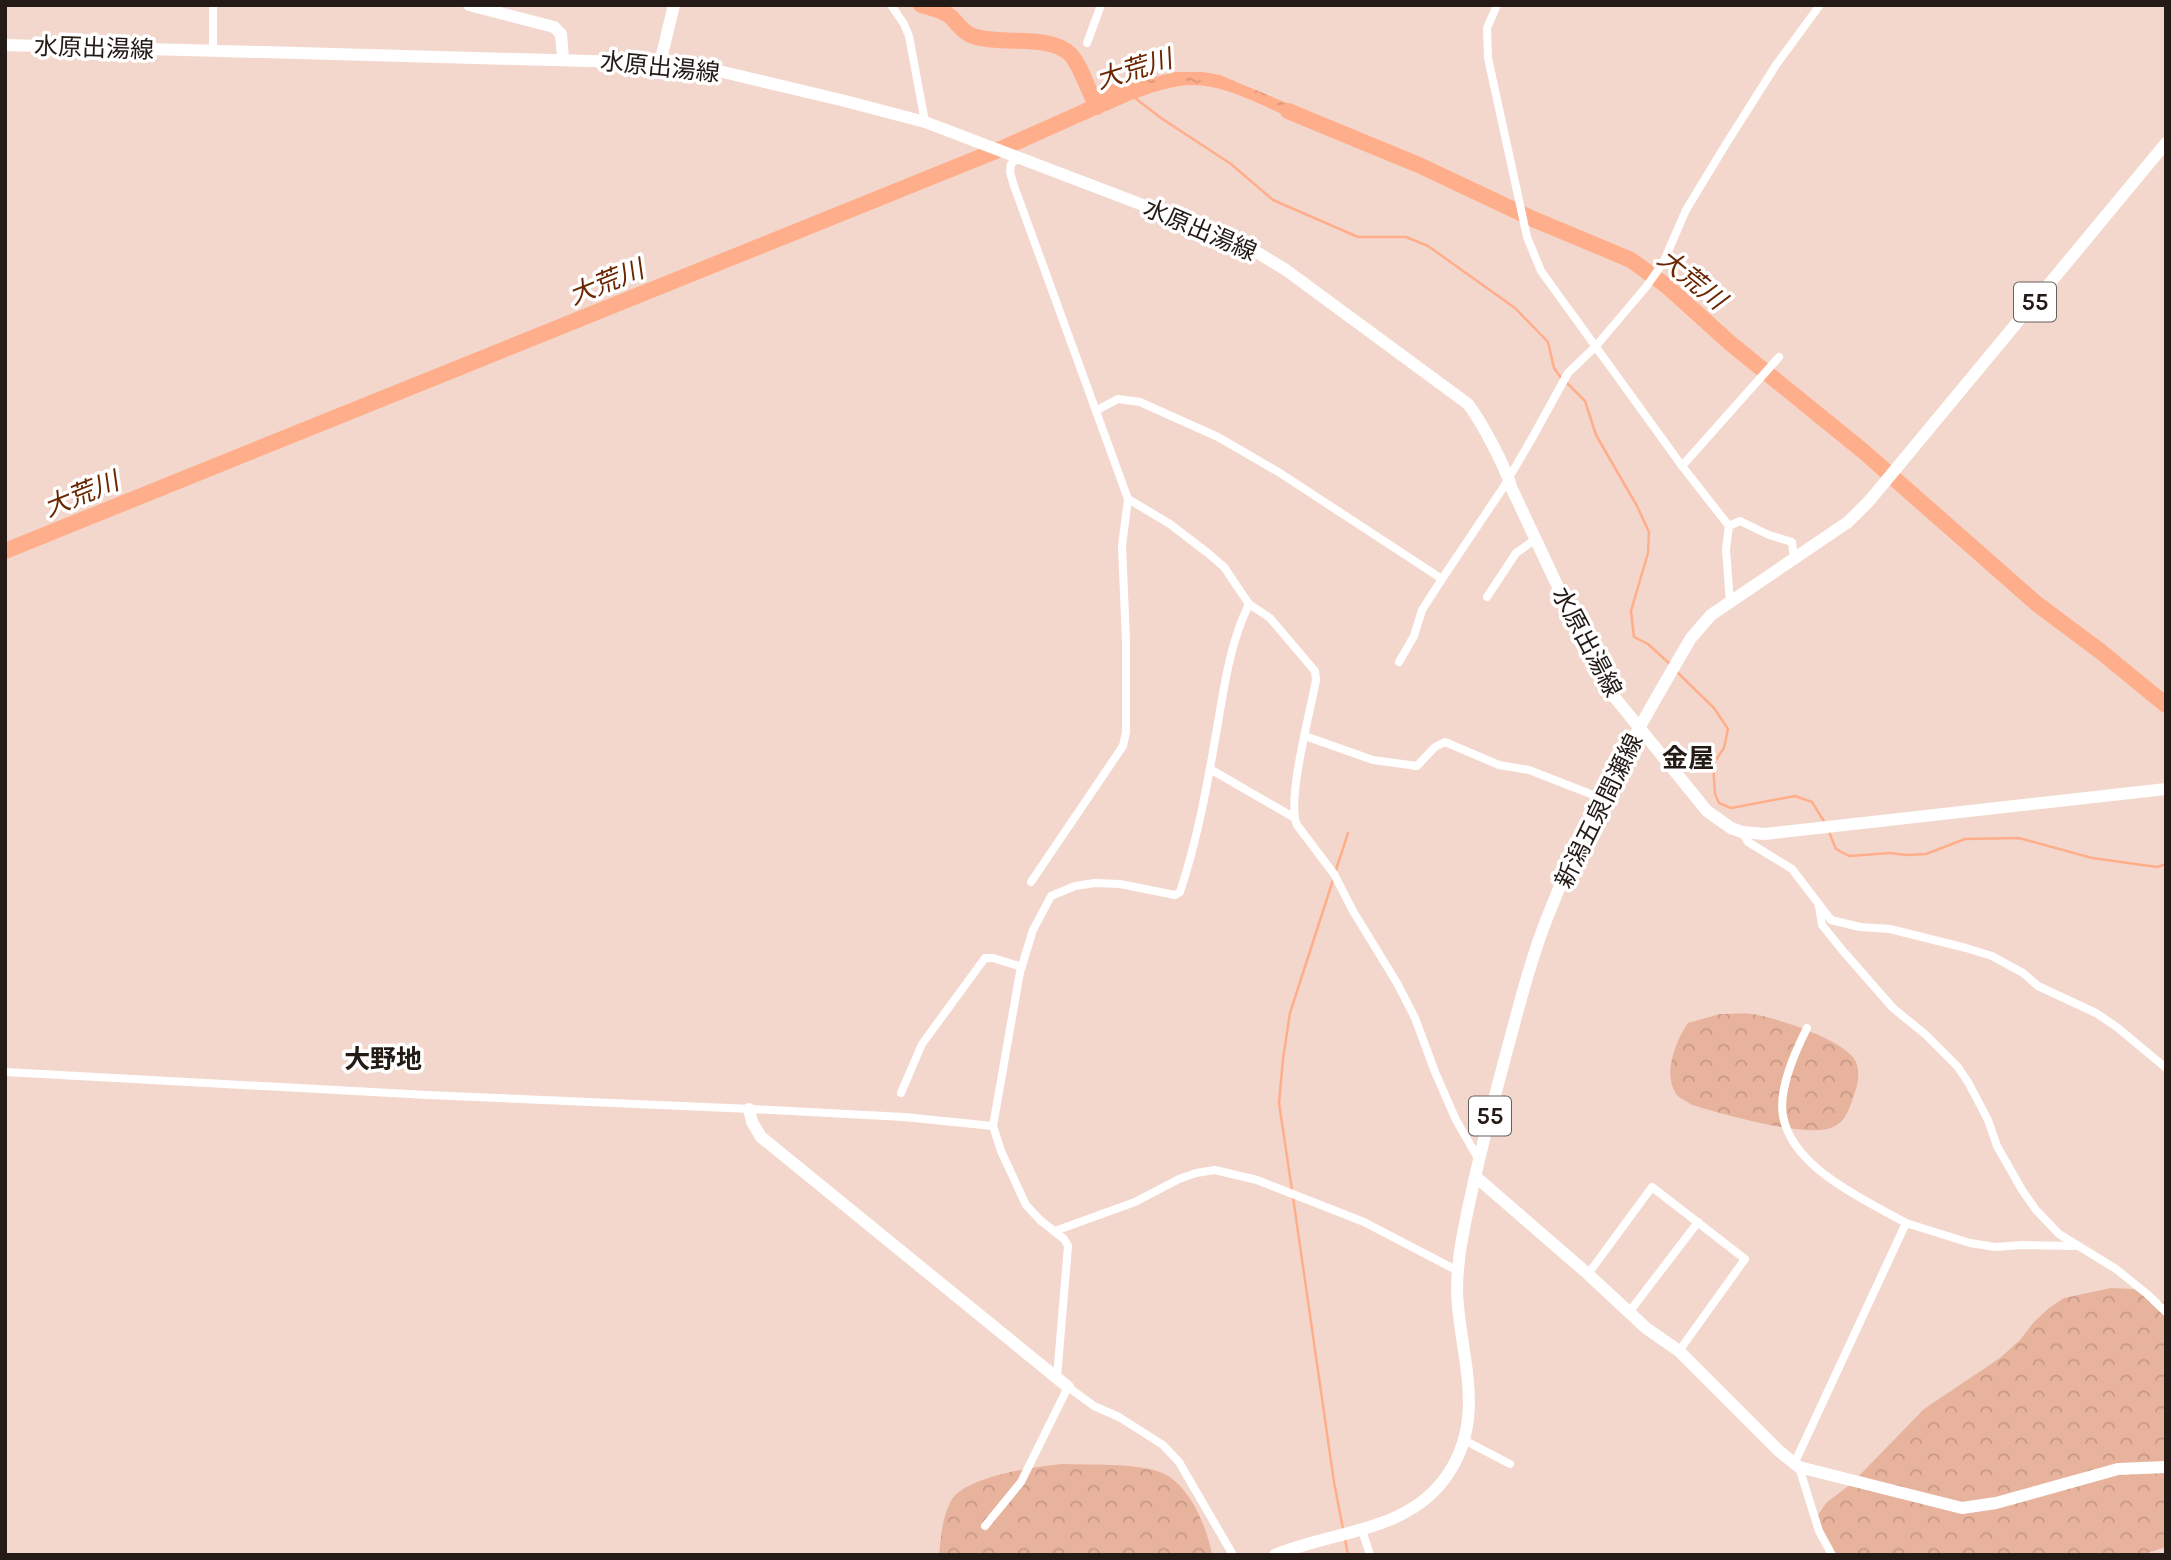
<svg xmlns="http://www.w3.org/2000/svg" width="2171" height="1560" font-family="Karla,'Noto Sans JP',sans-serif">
  <defs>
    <pattern id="forest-crowns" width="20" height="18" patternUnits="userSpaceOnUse" patternTransform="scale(1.75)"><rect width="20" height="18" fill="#e8b39d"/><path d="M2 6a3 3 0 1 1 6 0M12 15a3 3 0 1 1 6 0" fill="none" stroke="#c79986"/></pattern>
    <pattern id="water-ripples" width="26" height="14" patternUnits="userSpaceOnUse" patternTransform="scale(1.75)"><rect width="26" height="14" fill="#ffae8b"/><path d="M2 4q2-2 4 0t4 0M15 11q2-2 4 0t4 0" fill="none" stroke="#da9577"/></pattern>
  </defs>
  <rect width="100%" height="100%" fill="#f4d7cc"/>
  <g fill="url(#forest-crowns)">
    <path d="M 1720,1014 C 1730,1014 1741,1013 1752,1014 C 1774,1017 1847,1040 1856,1062 C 1861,1074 1857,1087 1853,1098 C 1848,1113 1844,1125 1827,1129 C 1798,1136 1723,1114 1692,1105 C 1688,1102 1681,1099 1678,1096 C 1661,1077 1676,1040 1688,1023 Z"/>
    <polygon points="2111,1288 2133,1289 2166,1303 2166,1547 2141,1555 1828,1555 1819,1539 1818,1515 1826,1503 1851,1484 1924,1409 2000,1358 2020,1340 2033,1323 2049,1308 2064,1298"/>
    <path d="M 1064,1464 C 1093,1465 1130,1463 1157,1471 C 1188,1480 1207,1526 1212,1555 L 939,1555 C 941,1537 942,1517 951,1501 C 964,1476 1038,1466 1064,1464 Z"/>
  </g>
  <g fill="url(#water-ripples)">
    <path d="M 1175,72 L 1203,72 L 1220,75 L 1311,113 L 1304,125 C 1269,109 1219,79 1180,86 C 1155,90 1130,100 1107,111 L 1098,89 L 1144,75 L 1147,79 Z"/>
    <polygon points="2143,677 2152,688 2166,697 2166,711 2135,686"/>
  </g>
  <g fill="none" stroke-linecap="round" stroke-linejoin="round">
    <g stroke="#ffae8b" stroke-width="2.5">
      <polyline points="1135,98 1161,118 1231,164 1273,200 1358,237 1406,237 1428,246 1515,308 1548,342 1554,368 1561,378"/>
      <polyline points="1566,382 1585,401 1596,435 1637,506 1649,532 1648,553 1631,611 1634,637 1648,644 1670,664"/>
      <polyline points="1677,672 1714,708 1728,729 1724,748 1713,764 1715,794 1719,803 1731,808 1795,796 1812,802 1825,823"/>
      <polyline points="1829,832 1836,849 1849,856 1890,853 1906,855 1926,854 1965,839 2019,838 2092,858 2157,867 2166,864"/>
      <polyline points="1335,873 1348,833"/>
      <polyline points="1292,1190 1279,1103 1283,1059 1290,1013 1333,880"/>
      <polyline points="1293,1197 1334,1482 1343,1529"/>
      <polyline points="1345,1539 1348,1555"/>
    </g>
    <g stroke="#ffae8b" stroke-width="16">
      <path d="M 921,5 C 931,8 943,10 951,17 C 959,25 964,34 976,37 C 1004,45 1049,34 1070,54 C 1081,65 1089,93 1097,107"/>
      <polyline points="1288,111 1421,166 1533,219 1631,260 1668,287 1730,343 1863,451 2037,604 2100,651 2166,705"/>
      <polyline points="5,551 1003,148 1124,94"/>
    </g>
    <g stroke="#fff" stroke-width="8">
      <polyline points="891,5 904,24 909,36 925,122"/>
      <polyline points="1497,5 1487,28 1488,58 1527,237 1541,271 1682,466 1729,526 1726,549 1730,603"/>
      <polyline points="1087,43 1101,5"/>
      <polyline points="213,51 213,5"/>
      <polyline points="1017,159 1011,164 1010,172 1013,183 1128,499 1122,546 1126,641 1126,732 1123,746 1031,882"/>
      <polyline points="1097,410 1118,399 1140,402 1218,437 1280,473 1442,579 1503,488 1531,440 1568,373 1596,346 1646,287 1663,263 1686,210 1726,144 1776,65 1820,5"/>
      <polyline points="1682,466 1779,357"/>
      <path d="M 1128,499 L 1170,524 L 1209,554 L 1224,567 L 1249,604 L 1270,618 L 1315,671 L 1316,680 C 1311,709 1286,801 1297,825 L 1334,874 L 1353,911 L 1397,983 L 1415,1018 L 1435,1072 L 1456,1120 L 1479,1160"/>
      <polyline points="1729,526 1740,521 1769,535 1792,542 1794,558"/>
      <polyline points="1487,597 1516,553 1536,539"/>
      <polyline points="1399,662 1414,636 1422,610 1442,579"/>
      <polyline points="1305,736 1373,760 1417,766 1435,747 1445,742 1499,765 1529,770 1601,798"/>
      <polyline points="1210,769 1293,817"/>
      <polyline points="1742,832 1748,842 1792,869 1831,920 1860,927 1890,929 1966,948 1992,956 2023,973 2038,986 2096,1013 2118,1028 2166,1068"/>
      <polyline points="1819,906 1822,925 1843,951 1893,1008 1926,1035 1957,1066 1968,1082 1988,1120 1997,1146 2022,1190 2036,1210 2059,1234 2116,1269 2147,1294 2166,1312"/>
      <path d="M 1807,1028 C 1795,1052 1778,1089 1783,1116 C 1792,1168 1865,1200 1906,1223"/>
      <polyline points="5,1072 427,1095 752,1109 904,1117 993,1126"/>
      <polyline points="901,1093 922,1044 985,958 993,958 1022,967"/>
      <polyline points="1055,1231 1135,1202 1179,1179 1196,1173 1215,1170 1257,1180 1364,1222 1458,1271"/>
      <polyline points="1588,1274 1652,1187 1745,1259 1679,1351"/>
      <polyline points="1630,1311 1698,1222"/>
      <path d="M 1057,1377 L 1068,1246 L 1064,1239 L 1040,1220 L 1026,1205 L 1001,1151 L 993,1126 L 1020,972 L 1033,930 L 1051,896 L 1075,886 L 1095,883 L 1120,884 L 1175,895 L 1180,892 C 1197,841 1207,787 1216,734 C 1224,689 1229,645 1249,604"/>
      <polyline points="1464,1440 1510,1464"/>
      <polyline points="1795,1462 1906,1223 1970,1243 1995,1247 2022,1245 2076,1246"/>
      <polyline points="1799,1467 1819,1531 1832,1555"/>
      <polyline points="985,1526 1021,1482 1068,1387 1094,1406 1119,1417 1163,1445 1179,1462 1233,1555"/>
      <polyline points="1362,1530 1370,1555"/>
    </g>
    <g stroke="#fff" stroke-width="12">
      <polyline points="469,5 554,27 561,34 563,59"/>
      <path d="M 5,45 L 660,63 L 723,72 L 845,101 L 925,122 L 1240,242 L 1286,270 L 1468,404 C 1483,424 1505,466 1512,489 L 1603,683 L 1707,811 L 1731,828 L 1742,832 L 1765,834 L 2166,789"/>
      <polyline points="660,63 674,5"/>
      <polyline points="749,1109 752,1122 761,1137 1068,1387"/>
      <polyline points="1476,1177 1588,1274 1646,1328 1679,1351 1779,1451 1799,1467 1962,1508 1996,1503 2118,1469 2166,1467"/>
    </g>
    <path stroke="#fff" stroke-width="12" d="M 1275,1555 C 1334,1530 1409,1533 1448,1474 C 1487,1416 1460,1356 1457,1293 C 1457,1274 1459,1253 1463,1234 C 1475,1170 1492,1106 1509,1043 C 1520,1002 1531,959 1547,918 C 1585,821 1638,728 1691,638 L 1711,615 L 1848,522 L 1870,500 L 2166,143"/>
  </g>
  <g text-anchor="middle" stroke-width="7" stroke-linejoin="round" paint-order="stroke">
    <g fill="#fff" stroke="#665f5c" stroke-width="2">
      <rect x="2014" y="282.5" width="42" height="39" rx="5"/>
      <rect x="1469" y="1096.5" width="42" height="39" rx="5"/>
    </g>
    <g font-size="23" font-weight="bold" fill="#241a16">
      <text x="2035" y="310">55</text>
      <text x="1490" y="1124">55</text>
    </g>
    <g font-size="24" fill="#241a16" stroke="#fff">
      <text transform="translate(94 48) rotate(2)" y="8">水原出湯線</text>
      <text transform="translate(660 67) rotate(6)" y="8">水原出湯線</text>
      <text transform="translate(1200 230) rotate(23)" y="8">水原出湯線</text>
      <text transform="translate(1587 642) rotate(62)" y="8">水原出湯線</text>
      <text transform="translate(1599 811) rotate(-64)" y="8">新潟五泉間瀬線</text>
    </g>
    <g font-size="26" font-style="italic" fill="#6b2600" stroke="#fff">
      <text transform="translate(1134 69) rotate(-17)" y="9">大荒川</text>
      <text transform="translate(1692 279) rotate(39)" y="9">大荒川</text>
      <text transform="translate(606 282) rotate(-22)" y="9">大荒川</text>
      <text transform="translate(81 494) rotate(-22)" y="9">大荒川</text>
    </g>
    <g font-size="26" font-weight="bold" fill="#241a16" stroke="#fff">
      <text x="1688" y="767">金屋</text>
      <text x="383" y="1068">大野地</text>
    </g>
  </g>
  <rect width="2171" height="1560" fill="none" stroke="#241a16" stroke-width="14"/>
</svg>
